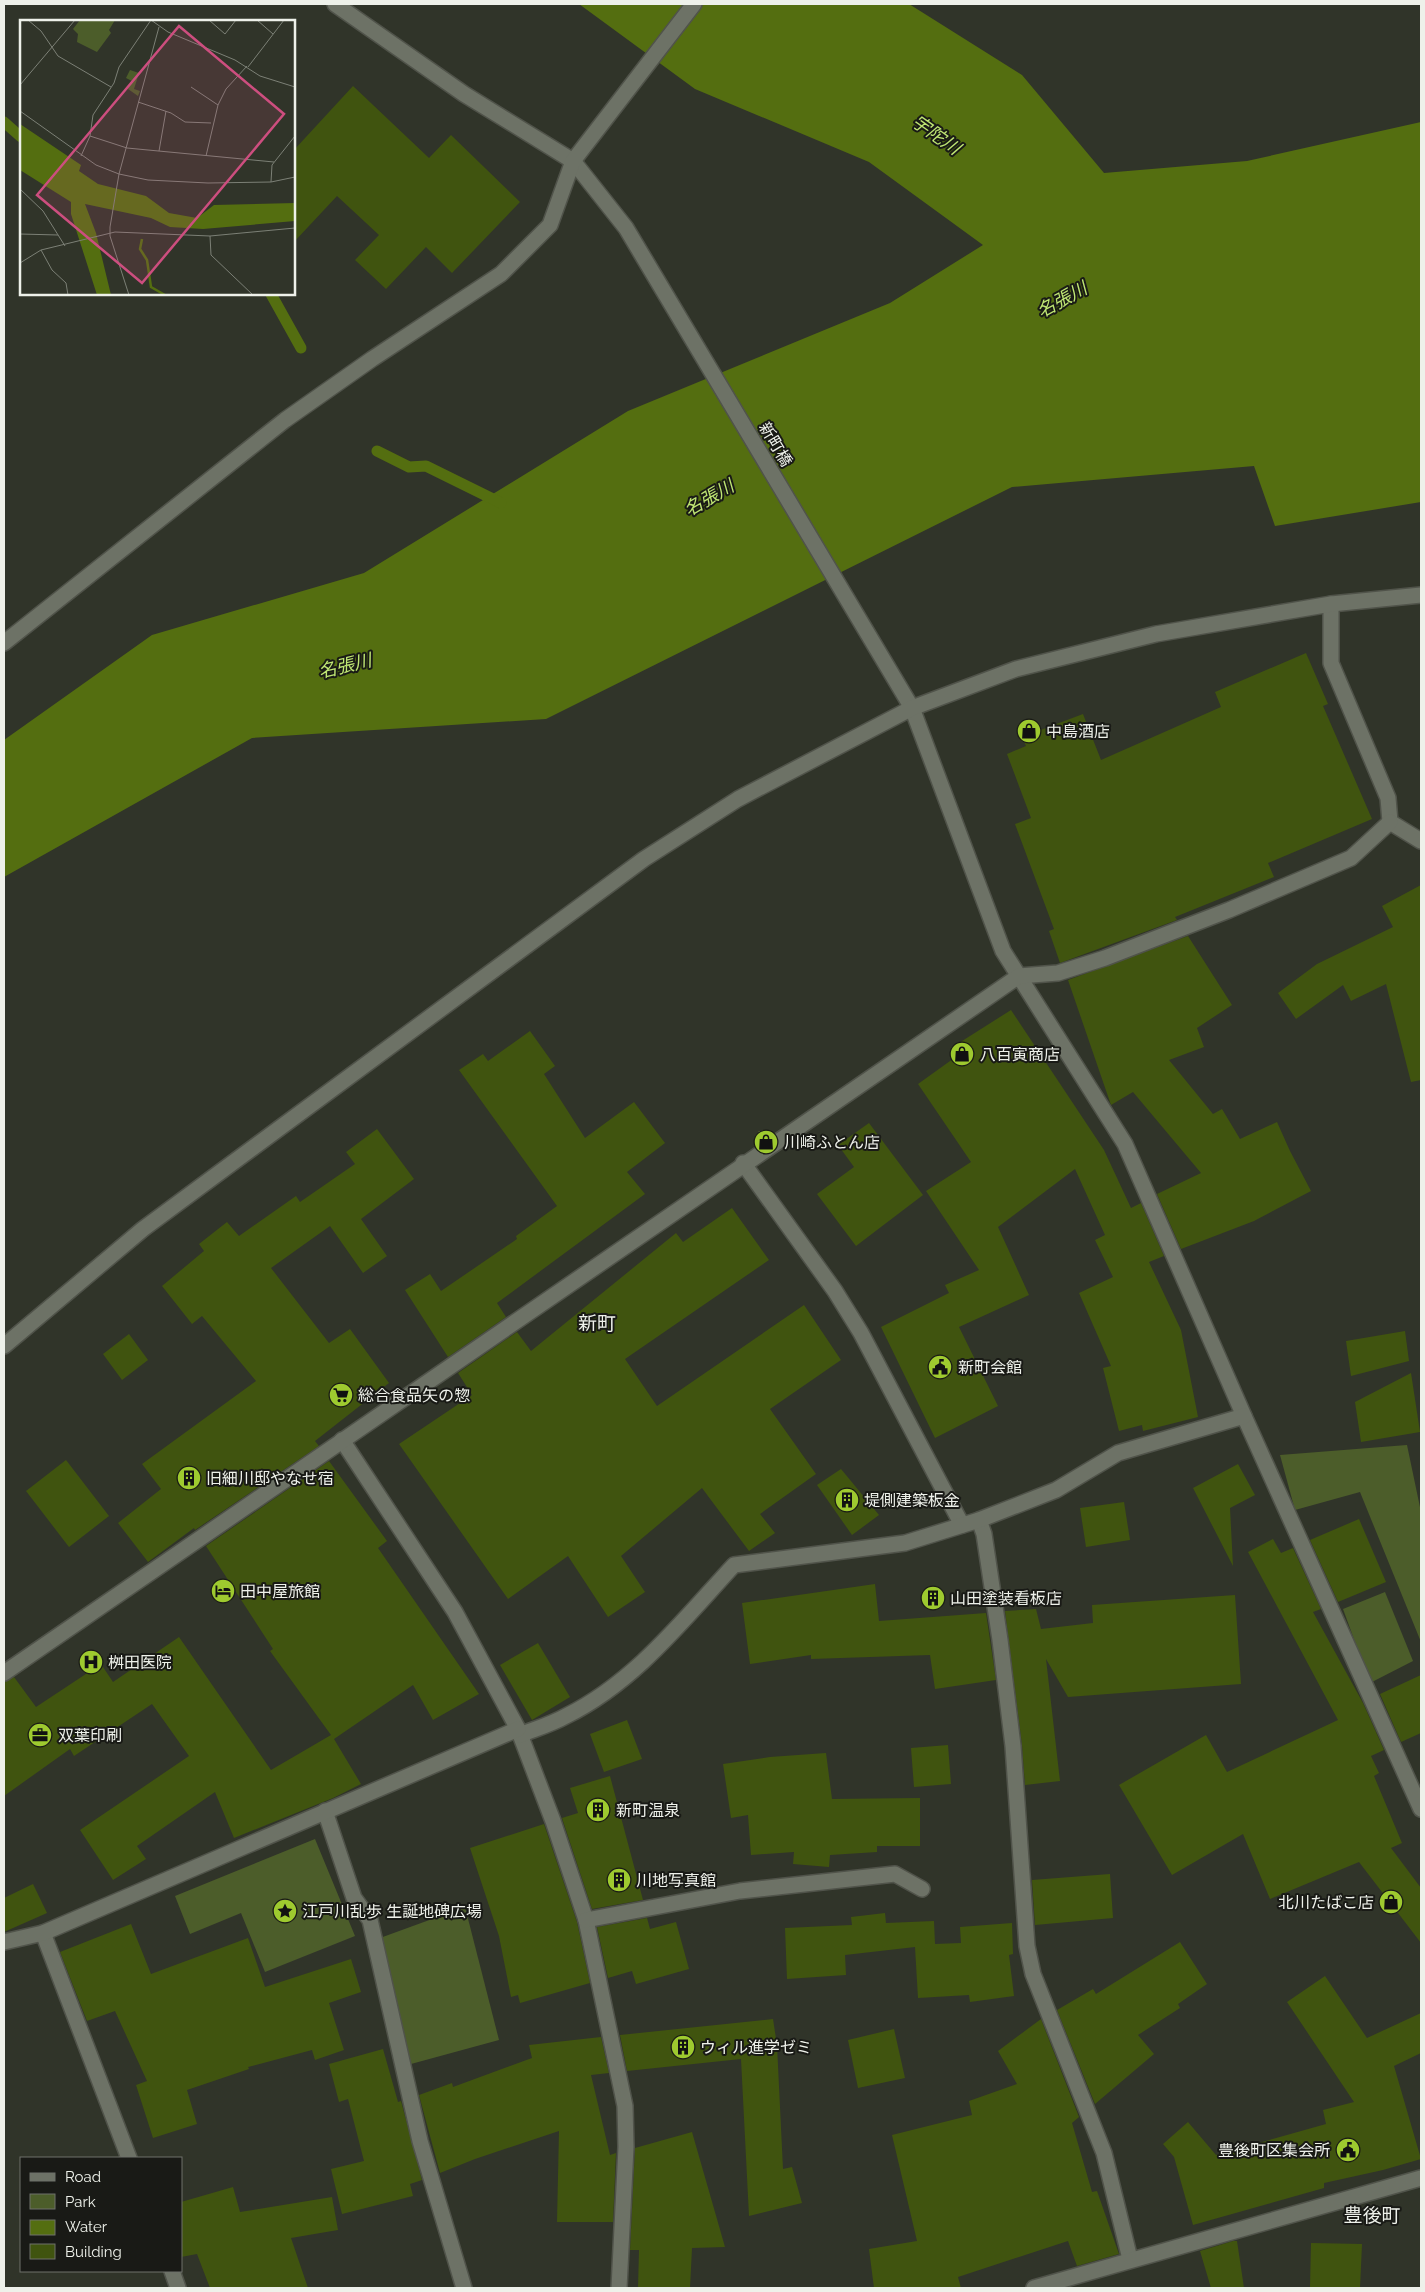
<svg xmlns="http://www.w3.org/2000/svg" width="1425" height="2292" font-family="Raleway,'Noto Sans JP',sans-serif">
  <rect width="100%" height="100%" fill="#303429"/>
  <g fill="#4c5d2a">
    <polygon points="1407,1445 1421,1512 1421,1642 1360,1492 1295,1510 1280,1455"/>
    <polygon points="1385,1592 1413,1661 1370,1683 1343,1609"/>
    <polygon points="315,1839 355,1936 265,1972 241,1913 190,1934 175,1896"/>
    <polygon points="465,1907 499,2040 411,2064 380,1938"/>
  </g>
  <polygon fill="#546e10" points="579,4 909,4 1022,75 1104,173 1247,161 1421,122 1421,502 1275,526 1254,466 1012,487 546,719 252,738 4,877 4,740 152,635 364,573 628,411 890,303 983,245 869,162 695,89"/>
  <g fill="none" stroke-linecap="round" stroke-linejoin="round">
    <g stroke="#546e10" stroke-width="11">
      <polyline points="4,122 21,137"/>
      <polyline points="271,294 301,348"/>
      <polyline points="377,451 409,467 426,466 501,503"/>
    </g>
  </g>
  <g fill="#40540f">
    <polygon points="353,86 429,158 451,135 520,202 452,273 426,247 386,289 355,260 379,235 337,196 294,242 294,150"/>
    <polygon points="1306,653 1328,704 1323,706 1372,819 1268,863 1274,877 1175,917 1177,920 1060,963 1049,931 1054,929 1015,824 1031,818 1007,754 1026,746 1022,737 1083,714 1101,760 1221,707 1215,692"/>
    <polygon points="1421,885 1421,1080 1411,1082 1386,984 1351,1001 1343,985 1296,1019 1278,993 1317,964 1393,927 1382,906"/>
    <polygon points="1188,936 1232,1005 1197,1028 1204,1047 1169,1060 1213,1114 1222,1109 1240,1139 1277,1122 1290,1151 1311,1191 1254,1221 1181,1249 1157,1194 1201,1173 1133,1092 1111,1105 1068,980"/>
    <polygon points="1011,1010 1104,1150 1131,1208 1141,1203 1164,1256 1149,1262 1181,1330 1198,1417 1143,1431 1142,1425 1119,1431 1103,1368 1111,1366 1079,1293 1113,1277 1095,1240 1105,1235 1075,1169 998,1227 1029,1295 959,1327 998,1406 935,1438 881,1327 949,1293 945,1285 979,1270 926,1191 971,1162 918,1084 957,1056 951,1048"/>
    <polygon points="530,1031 555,1066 544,1074 585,1138 634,1102 665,1143 627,1172 645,1194 497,1303 506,1317 448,1357 405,1290 430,1274 441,1291 517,1239 516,1236 557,1206 459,1070 483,1054 488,1061"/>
    <polygon points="869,1123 923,1195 856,1246 817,1194 854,1167 838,1145"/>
    <polygon points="377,1129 414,1179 361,1219 387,1256 363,1273 330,1226 271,1268 329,1343 350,1329 389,1383 315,1441 319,1446 195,1530 194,1528 148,1562 118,1523 161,1489 142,1464 256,1381 202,1316 192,1324 162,1286 204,1251 199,1244 227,1222 239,1236 296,1196 300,1202 355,1164 346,1152"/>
    <polygon points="732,1208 769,1260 625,1359 657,1406 804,1305 841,1360 770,1409 816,1474 760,1514 775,1533 749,1551 702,1488 621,1556 645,1592 608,1617 568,1556 508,1599 399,1444 472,1395 458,1373 517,1332 531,1351 676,1233 683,1242"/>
    <polygon points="1405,1331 1409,1361 1351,1376 1346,1341"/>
    <polygon points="129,1334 148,1360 122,1380 103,1354"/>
    <polygon points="1411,1373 1420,1432 1361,1442 1355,1402"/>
    <polygon points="66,1460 109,1516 69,1547 26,1491"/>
    <polygon points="329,1461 387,1541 378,1548 479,1694 433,1720 413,1685 334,1739 361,1784 333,1798 234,1838 215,1792 137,1846 146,1859 113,1880 80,1830 189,1756 152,1704 74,1756 70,1749 4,1796 4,1682 14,1677 36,1707 101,1664 113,1682 179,1637 271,1770 331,1735 270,1651 273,1649 206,1546"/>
    <polygon points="1238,1464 1255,1495 1230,1508 1233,1566 1193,1488"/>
    <polygon points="841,1469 879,1515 852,1535 817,1485"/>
    <polygon points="1124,1502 1130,1540 1086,1547 1080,1508"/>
    <polygon points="1359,1519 1386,1582 1338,1602 1310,1540"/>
    <polygon points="1273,1539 1281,1553 1293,1548 1321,1609 1313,1612 1363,1703 1384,1750 1371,1756 1379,1773 1374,1776 1402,1843 1391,1848 1421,1888 1421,1943 1359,1862 1270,1899 1243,1834 1172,1875 1119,1785 1206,1735 1227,1772 1338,1720 1248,1552"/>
    <polygon points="875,1584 879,1621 986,1613 996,1680 935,1689 930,1655 811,1659 811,1655 750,1664 742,1603"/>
    <polygon points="1235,1595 1241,1684 1068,1697 1046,1659 1060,1781 1025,1785 1022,1745 1005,1611 1036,1609 1041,1629 1093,1623 1092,1605"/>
    <polygon points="538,1643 570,1697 532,1720 500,1665"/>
    <polygon points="1421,1675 1421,1733 1401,1742 1380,1694"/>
    <polygon points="627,1720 642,1759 604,1772 590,1734"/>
    <polygon points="948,1745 951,1784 914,1787 911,1748"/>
    <polygon points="826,1753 832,1799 920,1798 920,1846 877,1846 877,1852 830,1855 829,1867 793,1864 794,1852 751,1855 748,1815 731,1818 723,1764 770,1757"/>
    <polygon points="610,1776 643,1900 592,1909 562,1818 578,1813 570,1788"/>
    <polygon points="544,1824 577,1922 590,1983 520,2003 518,1995 511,1997 499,1936 470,1848"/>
    <polygon points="1110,1874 1113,1918 1035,1925 1032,1880"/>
    <polygon points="33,1884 47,1913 4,1932 4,1898"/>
    <polygon points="885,1913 886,1923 934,1921 935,1944 961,1943 960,1927 1012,1923 1013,1954 1009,1955 1014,1996 970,2002 969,1995 918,1998 915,1947 845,1955 846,1975 787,1979 785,1928 852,1925 851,1917"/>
    <polygon points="647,1918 650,1929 676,1922 689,1969 636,1984 632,1971 608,1978 597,1927"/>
    <polygon points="131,1924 151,1974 248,1938 265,1987 351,1959 361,1992 329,2003 344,2050 315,2060 312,2050 248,2067 249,2069 187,2090 197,2124 153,2138 136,2085 147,2081 115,2011 87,2021 60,1952"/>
    <polygon points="1180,1942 1207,1984 1178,2004 1180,2008 1138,2035 1154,2054 1095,2104 1057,2010 1093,1989 1096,1994"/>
    <polygon points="1325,1976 1367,2038 1421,2013 1421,2053 1394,2066 1421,2159 1383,2170 1324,2183 1324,2188 1193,2225 1174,2157 1163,2144 1188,2122 1216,2155 1326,2124 1323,2110 1354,2102 1287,2002"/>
    <polygon points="773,2019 777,2045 783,2169 792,2167 802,2203 749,2216 741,2059 627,2071 620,2035"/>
    <polygon points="1041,2019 1079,2117 1072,2123 1092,2192 1097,2191 1119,2254 1077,2266 1068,2241 958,2277 961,2288 874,2288 869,2249 917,2241 892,2135 972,2115 969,2101 1017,2084 998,2051"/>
    <polygon points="894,2029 905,2078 858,2088 848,2040"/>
    <polygon points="601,2037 609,2073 591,2075 610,2155 616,2153 613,2222 557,2222 559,2131 475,2159 440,2173 419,2095 452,2083 453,2087 532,2058 529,2045"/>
    <polygon points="383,2049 398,2102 401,2101 422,2180 410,2184 413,2196 342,2214 331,2169 364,2161 348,2099 339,2102 329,2064"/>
    <polygon points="692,2132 725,2247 692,2248 690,2288 638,2288 639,2250 630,2250 635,2148"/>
    <polygon points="233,2187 240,2212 332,2197 338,2230 291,2238 308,2288 210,2288 197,2254 181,2257 181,2202"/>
    <polygon points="1233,2241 1237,2241 1244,2288 1211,2288 1200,2251"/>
    <polygon points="1311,2243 1362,2244 1360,2288 1310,2288"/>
  </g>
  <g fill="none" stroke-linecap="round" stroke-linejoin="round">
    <g stroke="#50534a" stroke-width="18">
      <g id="minor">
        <polyline points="335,4 464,94 573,161 626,228 912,708 1003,951 1125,1144 1244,1416 1421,1809"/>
        <polyline points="1331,604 1331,663 1388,798 1390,822"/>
        <polyline points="4,643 285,420 372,359 501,274 550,225 573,161 694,4"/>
        <polyline points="1390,822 1421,841"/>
        <polyline points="743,1163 835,1291 861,1333 962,1525"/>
        <polyline points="4,1346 143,1229 644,859 738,799 912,708 1016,669 1156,634 1331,604 1421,595"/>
        <polyline points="342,1440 455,1612 518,1729 553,1821 586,1920 625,2106 626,2147 619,2288"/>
        <polyline points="979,1520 984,1534 1000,1640 1013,1746 1027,1946 1033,1974 1104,2153 1130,2259"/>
        <polyline points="4,1673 1019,976 1058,973 1105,958 1229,910 1351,858 1390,822"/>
        <path d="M 520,1735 C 535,1729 552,1724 566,1716 C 635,1682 683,1620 734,1565 L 905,1543 L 979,1520 L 1056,1490 L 1118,1453 L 1244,1416"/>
        <polyline points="325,1811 354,1898 370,1920 420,2141 464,2288"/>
        <polyline points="586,1920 740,1891 895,1874 922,1889"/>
        <polyline points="43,1933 129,2158"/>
        <polyline points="4,1942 43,1933 518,1729"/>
        <polyline points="172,2271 178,2288"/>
        <polyline points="1034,2288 1421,2178"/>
      </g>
    </g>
    <use href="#minor" stroke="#6d7266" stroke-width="15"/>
  </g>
  <defs>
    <g id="shop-disc" transform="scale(1.25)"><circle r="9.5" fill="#9eca2f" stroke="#191a16"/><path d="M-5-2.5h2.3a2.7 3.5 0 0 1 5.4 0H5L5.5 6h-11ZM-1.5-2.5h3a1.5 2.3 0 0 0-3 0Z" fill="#111"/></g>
    <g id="civic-disc" transform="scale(1.25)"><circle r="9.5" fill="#9eca2f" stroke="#191a16"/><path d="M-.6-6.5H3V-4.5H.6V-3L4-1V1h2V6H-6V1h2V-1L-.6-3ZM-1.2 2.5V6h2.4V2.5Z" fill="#111"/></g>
    <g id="supermarket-disc" transform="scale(1.25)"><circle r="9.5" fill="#9eca2f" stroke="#191a16"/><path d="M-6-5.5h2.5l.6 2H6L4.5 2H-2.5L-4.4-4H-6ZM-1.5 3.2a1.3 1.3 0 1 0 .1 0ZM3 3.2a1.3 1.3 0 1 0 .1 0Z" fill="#111"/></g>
    <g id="building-disc" transform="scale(1.25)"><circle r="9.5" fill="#9eca2f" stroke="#191a16"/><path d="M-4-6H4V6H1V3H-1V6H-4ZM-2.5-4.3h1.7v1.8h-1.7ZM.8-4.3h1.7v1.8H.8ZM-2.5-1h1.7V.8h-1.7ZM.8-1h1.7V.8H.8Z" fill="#111"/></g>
    <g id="hotel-disc" transform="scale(1.25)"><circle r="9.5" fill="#9eca2f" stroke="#191a16"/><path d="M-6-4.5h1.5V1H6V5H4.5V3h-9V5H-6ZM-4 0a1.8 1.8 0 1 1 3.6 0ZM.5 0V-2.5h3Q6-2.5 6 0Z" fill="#111"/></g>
    <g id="hospital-disc" transform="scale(1.25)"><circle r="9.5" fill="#9eca2f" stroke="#191a16"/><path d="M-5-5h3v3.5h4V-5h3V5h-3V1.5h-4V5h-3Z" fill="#111"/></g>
    <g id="office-disc" transform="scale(1.25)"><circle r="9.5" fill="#9eca2f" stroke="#191a16"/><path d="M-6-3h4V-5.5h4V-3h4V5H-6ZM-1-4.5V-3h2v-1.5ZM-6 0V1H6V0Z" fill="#111"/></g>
    <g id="sight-disc" transform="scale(1.25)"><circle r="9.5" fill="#9eca2f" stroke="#191a16"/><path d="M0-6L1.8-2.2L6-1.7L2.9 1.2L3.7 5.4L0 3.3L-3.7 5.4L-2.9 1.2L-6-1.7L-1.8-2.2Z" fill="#111"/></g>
  </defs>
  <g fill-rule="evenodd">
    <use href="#shop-disc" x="1029" y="731"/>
    <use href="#shop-disc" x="962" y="1054"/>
    <use href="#shop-disc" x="766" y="1142"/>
    <use href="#civic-disc" x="940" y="1367"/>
    <use href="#supermarket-disc" x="341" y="1395"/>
    <use href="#building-disc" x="189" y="1478"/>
    <use href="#building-disc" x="847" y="1500"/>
    <use href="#hotel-disc" x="223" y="1591"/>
    <use href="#building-disc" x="933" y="1598"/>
    <use href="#hospital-disc" x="91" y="1662"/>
    <use href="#office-disc" x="40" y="1735"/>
    <use href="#building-disc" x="598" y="1810"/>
    <use href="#building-disc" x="619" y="1880"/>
    <use href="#shop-disc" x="1391" y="1902"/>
    <use href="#sight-disc" x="285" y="1911"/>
    <use href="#building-disc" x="683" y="2047"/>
    <use href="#civic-disc" x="1348" y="2150"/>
  </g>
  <g text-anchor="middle" stroke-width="4" stroke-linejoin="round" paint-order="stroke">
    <g font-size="16" fill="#eef1ea" stroke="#191a16">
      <text transform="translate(776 444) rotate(59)" y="6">新町橋</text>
    </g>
    <g font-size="16" fill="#eef1ea" stroke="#191a16" text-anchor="start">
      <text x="1046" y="737">中島酒店</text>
      <text x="980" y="1060">八百寅商店</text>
      <text x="784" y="1148">川崎ふとん店</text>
      <text x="958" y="1373">新町会館</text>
      <text x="358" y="1401">総合食品矢の惣</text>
      <text x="206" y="1484">旧細川邸やなせ宿</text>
      <text x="864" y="1506">堤側建築板金</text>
      <text x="240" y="1597">田中屋旅館</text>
      <text x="950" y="1604">山田塗装看板店</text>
      <text x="108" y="1668">桝田医院</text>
      <text x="58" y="1741">双葉印刷</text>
      <text x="616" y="1816">新町温泉</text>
      <text x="636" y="1886">川地写真館</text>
      <text x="1374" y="1908" text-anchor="end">北川たばこ店</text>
      <text x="302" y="1917">江戸川乱歩 生誕地碑広場</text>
      <text x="700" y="2053">ウィル進学ゼミ</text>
      <text x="1330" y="2156" text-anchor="end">豊後町区集会所</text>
    </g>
    <g font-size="18" font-style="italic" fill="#c0e774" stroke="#191a16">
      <text transform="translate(936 135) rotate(35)" y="6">宇陀川</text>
      <text transform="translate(1062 300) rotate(-29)" y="6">名張川</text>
      <text transform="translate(709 498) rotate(-30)" y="6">名張川</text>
      <text transform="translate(345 666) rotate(-13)" y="6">名張川</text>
    </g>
    <g font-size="19" fill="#eef1ea" stroke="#191a16">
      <text x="597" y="1330">新町</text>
      <text x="1372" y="2222">豊後町</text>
    </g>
  </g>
  <g transform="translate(20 20)">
    <rect width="275" height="275" fill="#303429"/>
    <path d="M 60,0 L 95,0 L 89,10 L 91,13 L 77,32 L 57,22 L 58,14 L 53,9 ZM 110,50 L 119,53 L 114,69 L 120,71 L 118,76 L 108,69 L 112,61 L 106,58 Z" fill="#4c5d2a"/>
    <path d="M 0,104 L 61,145 L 59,151 L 78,164 L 126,176 L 149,193 L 177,198 L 194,185 L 275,183 L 275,201 L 183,209 L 150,207 L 131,198 L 65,184 L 76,213 L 91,275 L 77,275 L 51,194 L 51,182 L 0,150 Z" fill="#546e10"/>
    <path fill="none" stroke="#546e10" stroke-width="2.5" d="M 122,219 L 120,229 L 127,240 L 131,267 L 145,275"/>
    <path fill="none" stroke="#7c8076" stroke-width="1" d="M 8,0 L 21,11 L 38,36 L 91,67M 131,0 L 148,12 L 215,40 L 240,56 L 275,67M 189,0 L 205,14 L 216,0M 237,0 L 253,14M 228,47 L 264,0M 0,65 L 55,0M 171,67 L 198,85M 118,82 L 151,93 L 165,102 L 191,103M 0,91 L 76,145 L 99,154 L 128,160 L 188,163 L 251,162 L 252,145 L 275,116M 70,116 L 107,128 L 254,142M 139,131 L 146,91M 61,136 L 70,116 L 73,95 L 94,63 L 99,47 L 131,0M 186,136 L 198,85 L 206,69 L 227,46M 251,162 L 275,157M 0,169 L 23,191 L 45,226M 0,214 L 38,215M 190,216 L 191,235 L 233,275M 21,230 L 32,250 L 46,263 L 48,275M 0,243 L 21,230 L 95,212 L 190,216 L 275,208M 109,275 L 90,216 L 90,207 L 99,154 L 139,7"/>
    <path fill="#cd4e7f" fill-opacity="0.15" stroke="#cd4e7f" stroke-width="2.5" d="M 159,6 L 264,94 L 122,263 L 17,175 Z"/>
    <rect width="275" height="275" fill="none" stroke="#eef1ea" stroke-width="2.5"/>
  </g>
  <rect width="1425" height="2292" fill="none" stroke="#eef1ea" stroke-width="10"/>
  <rect x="20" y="2157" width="162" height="115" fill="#191a16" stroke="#6e706b"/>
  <rect x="30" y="2173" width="25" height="8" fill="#6d7266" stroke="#6e706b"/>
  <text x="65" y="2182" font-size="15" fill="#eef1ea">Road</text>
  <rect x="30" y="2194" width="25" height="15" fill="#4c5d2a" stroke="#6e706b"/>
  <text x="65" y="2207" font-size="15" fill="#eef1ea">Park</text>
  <rect x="30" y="2220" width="25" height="15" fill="#546e10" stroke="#6e706b"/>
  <text x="65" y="2232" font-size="15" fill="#eef1ea">Water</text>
  <rect x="30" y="2244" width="25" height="15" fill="#40540f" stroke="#6e706b"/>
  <text x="65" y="2257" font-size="15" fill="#eef1ea">Building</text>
</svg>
